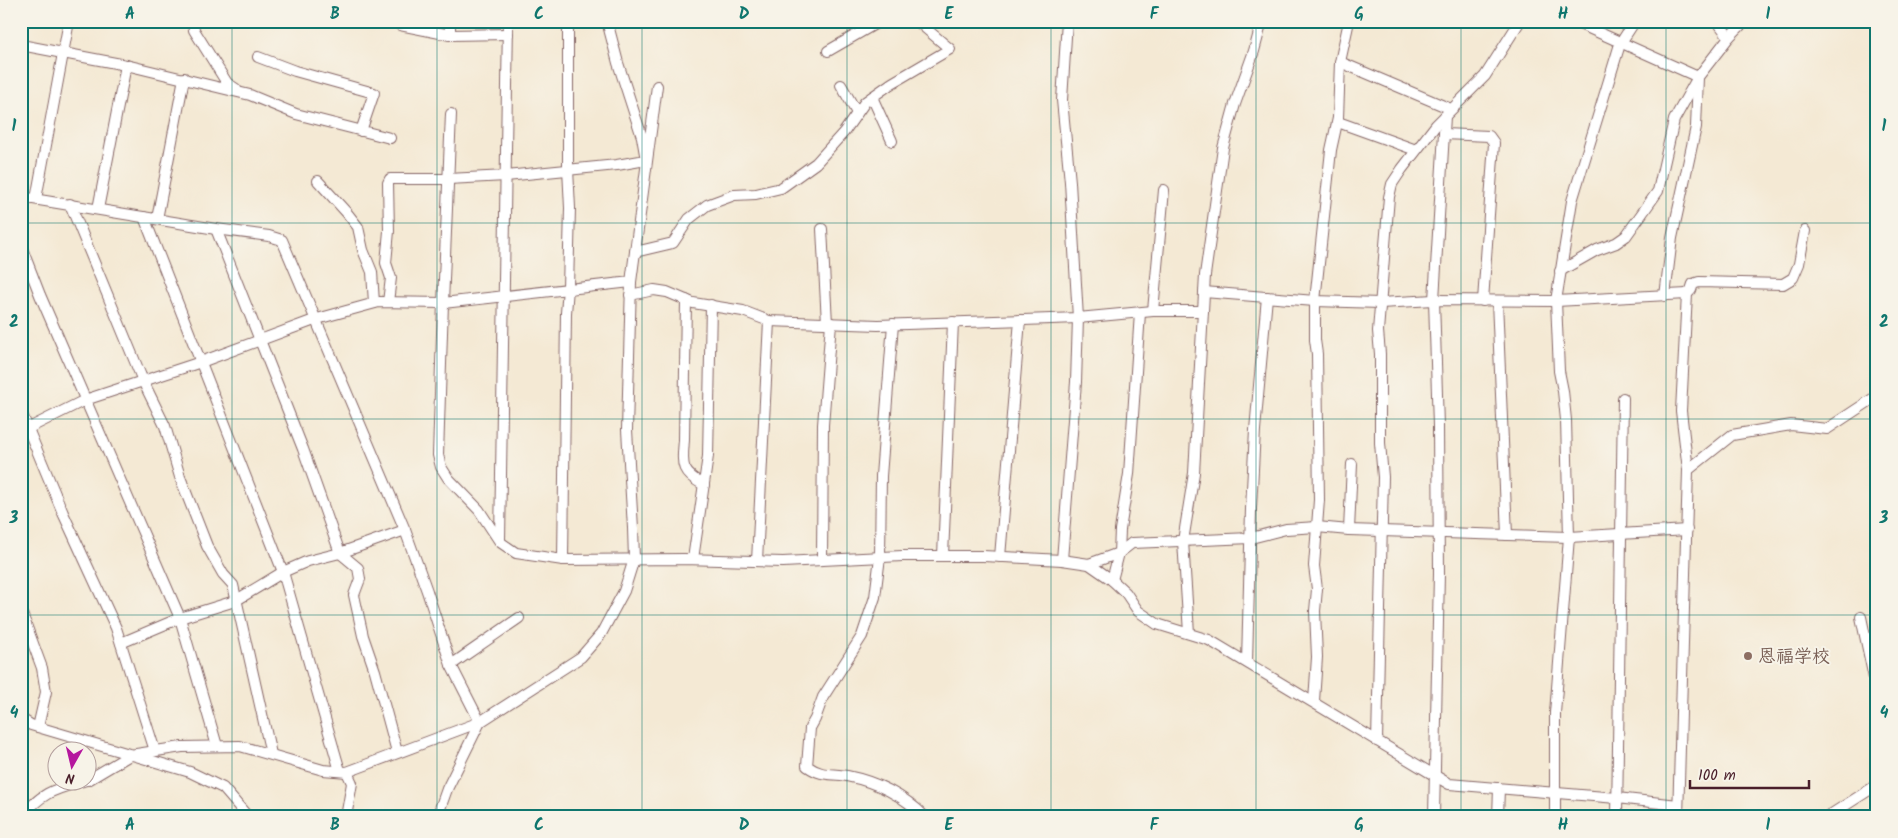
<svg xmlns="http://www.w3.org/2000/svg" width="1898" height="838" font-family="Kalam,'LXGW WenKai TC',sans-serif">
  <rect width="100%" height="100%" fill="#f7f3e8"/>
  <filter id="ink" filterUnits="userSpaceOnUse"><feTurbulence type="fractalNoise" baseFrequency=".02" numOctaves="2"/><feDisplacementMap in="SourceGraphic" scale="10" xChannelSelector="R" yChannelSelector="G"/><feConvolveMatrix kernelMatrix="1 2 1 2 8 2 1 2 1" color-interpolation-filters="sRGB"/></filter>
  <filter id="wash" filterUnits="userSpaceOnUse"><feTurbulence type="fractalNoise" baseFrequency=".0096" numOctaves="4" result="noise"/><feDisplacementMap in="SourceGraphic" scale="20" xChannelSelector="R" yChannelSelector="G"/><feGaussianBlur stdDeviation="1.12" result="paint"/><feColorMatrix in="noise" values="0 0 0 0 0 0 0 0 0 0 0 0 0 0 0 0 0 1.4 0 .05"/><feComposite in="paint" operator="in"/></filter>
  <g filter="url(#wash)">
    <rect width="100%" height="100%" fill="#f4e9d4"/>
  </g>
  <g filter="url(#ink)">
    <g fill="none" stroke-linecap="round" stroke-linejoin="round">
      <g stroke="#866666" stroke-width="12">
        <g id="minor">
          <polyline points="193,21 194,30 227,83 236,89"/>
          <polyline points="1573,21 1698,77 1696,127 1672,238 1665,296"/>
          <polyline points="1717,21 1729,37"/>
          <polyline points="400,25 450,35 508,34"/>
          <polyline points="450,35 450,21"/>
          <polyline points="21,45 126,65 250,95 296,114 390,138"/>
          <polyline points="828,51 880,21"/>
          <polyline points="258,57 295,71 374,93 361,131"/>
          <polyline points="1340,62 1451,109"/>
          <polyline points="841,85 857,113"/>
          <polyline points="872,97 892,141"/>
          <polyline points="451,114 443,303 631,282"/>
          <polyline points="1338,122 1416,150"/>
          <polyline points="1444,134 1489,136 1494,143 1483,301"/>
          <polyline points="318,181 347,213 358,227 363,250 372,272 374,303"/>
          <polyline points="21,197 216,229 269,236 282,240 405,530 427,591 451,665 480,722 347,772 323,770 240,746 182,747 130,755 88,780"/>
          <polyline points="36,199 69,21"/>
          <polyline points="70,204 143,381 165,426 180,477 207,546 223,574 233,585 271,754"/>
          <polyline points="98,209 126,65"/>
          <polyline points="144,217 283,572 340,771"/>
          <polyline points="157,219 184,78"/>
          <polyline points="216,229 303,449 340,553 358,568 360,579 354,595 363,636 375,671 397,752"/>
          <polyline points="822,229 827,323"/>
          <polyline points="21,246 40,295 180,618 217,746"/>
          <polyline points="635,252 673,243 689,219 707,205 734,195 756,194 781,188 816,163 844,132 865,102 892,83 950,49 917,21"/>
          <polyline points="1560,271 1597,250 1616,243 1626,236 1658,191 1674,120 1698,77 1729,37 1745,21"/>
          <polyline points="1204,292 1315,301 1380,303 1434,300 1556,301 1687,294"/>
          <polyline points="630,295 654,290 667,292 693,303 743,311 769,321 878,325 1078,318 1153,311 1203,311"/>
          <path d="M 686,300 L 684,440 C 682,465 680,472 704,485"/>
          <polyline points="1497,301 1507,535"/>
          <polyline points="388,302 391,278 386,263 389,231 388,183 390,179 448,179 506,176 617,165 646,160 642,137 618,63 607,21"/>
          <polyline points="1153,311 1164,190"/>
          <path d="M 893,324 L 881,476 L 880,557 L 875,597 L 862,636 L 823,697 L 815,719 L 810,728 L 807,766 C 823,777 830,773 847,776 C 877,782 904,796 925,817"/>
          <polyline points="21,412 63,513 116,628 155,751"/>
          <polyline points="21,432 85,400 201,362 317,319 379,302 443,303 438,455 441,467 448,478 479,510 500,542 516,553 563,560 684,559 783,562 902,556 983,556 1062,560 1089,564 1112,580 1126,593 1138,611 1157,624 1209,640 1449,784 1617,798 1678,805"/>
          <polyline points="1688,470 1732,435 1791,425 1827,429 1877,396"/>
          <polyline points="1349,530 1352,464"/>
          <polyline points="500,540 508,21"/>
          <polyline points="943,556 953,322"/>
          <polyline points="1000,557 1020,320"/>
          <polyline points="693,559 708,456 711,305"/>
          <polyline points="563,560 566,313 568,288 570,208 568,169 568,21"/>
          <polyline points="822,560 823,425 831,323"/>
          <polyline points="1062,560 1076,382 1078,318 1070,182 1062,100 1067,21"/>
          <polyline points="757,561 769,321"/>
          <polyline points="1089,564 1119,553 1120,530 1129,474 1140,313"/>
          <polyline points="1112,580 1119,553 1132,543 1251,538 1286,529 1317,527 1349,530 1569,537 1687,530"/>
          <polyline points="21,611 42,668 46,692 38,727"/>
          <polyline points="1861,617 1877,692"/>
          <polyline points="1189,633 1183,541 1194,473 1205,275 1223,148 1235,104 1254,51 1262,21"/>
          <polyline points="121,643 180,618 235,601 283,572 308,561 340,553 405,530"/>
          <polyline points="1247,662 1251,509 1255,430 1267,297"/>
          <polyline points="451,665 519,618"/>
          <polyline points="1314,701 1317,657 1315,611 1317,589 1314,566 1319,500 1317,354 1315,340 1315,301 1331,150 1338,118 1340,62 1349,21"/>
          <polyline points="21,719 31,725 190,772 223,788 248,817"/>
          <polyline points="1377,741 1383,477 1380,443 1380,354 1378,331 1389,197 1392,184 1402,169 1436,125 1485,76 1520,21"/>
          <polyline points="295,816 299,817"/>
          <path d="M 22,817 C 42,791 57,789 86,780"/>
          <polyline points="346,817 352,783 347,772"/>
          <polyline points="437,817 447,789 480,722 581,657 601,634 624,591 634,559 633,528 627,430 631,282 657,86"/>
          <polyline points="1434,817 1439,573 1438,426 1434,300 1445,116"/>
          <polyline points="1498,817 1499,788"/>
          <polyline points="1555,817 1555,713 1569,537 1566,420 1563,391 1559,371 1556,301 1572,201 1620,44 1635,21"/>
          <polyline points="1617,817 1623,398"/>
          <polyline points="1678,817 1688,470 1681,411 1687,294 1691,290 1693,284 1699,282 1783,284 1793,278 1799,264 1805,231"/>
          <polyline points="1827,817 1877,785"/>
        </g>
      </g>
      <use href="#minor" stroke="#fff" stroke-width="10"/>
    </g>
  </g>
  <path fill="none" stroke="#0f766e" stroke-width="1" stroke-opacity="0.55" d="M 232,21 L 232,817M 437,21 L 437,817M 642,21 L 642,817M 847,21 L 847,817M 1051,21 L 1051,817M 1256,21 L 1256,817M 1461,21 L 1461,817M 1666,21 L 1666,817M 21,223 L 1877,223M 21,419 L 1877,419M 21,615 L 1877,615"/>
  <circle fill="#8d6e63" stroke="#f7f3e8" stroke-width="2" cx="1748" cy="656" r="5"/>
  <g text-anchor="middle" stroke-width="4" stroke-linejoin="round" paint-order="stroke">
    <g font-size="18" fill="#785e54" stroke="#f7f3e8" text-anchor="start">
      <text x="1758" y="662">恩福学校</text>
    </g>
  </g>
  <rect width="1898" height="838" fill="none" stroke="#f7f3e8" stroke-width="55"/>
  <g transform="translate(72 766) rotate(188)"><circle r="24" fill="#f7f3e8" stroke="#b29e9c"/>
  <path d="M0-4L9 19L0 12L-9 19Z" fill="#b5179e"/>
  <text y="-8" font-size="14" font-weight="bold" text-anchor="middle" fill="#4a1f2b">N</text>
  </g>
  <path d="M1690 780v8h119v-8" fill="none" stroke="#4a1f2b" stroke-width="2.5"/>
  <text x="1698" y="780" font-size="15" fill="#4a1f2b" stroke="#f7f3e8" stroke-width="4" paint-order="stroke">100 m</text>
  <rect x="28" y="28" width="1842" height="782" fill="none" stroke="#0f766e" stroke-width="2"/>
  <g font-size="16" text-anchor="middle" font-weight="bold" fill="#0f766e">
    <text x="130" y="19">A</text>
    <text x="335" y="19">B</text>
    <text x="539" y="19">C</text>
    <text x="744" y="19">D</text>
    <text x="949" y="19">E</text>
    <text x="1154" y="19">F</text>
    <text x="1359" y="19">G</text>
    <text x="1563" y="19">H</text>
    <text x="1768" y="19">I</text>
    <text x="14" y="131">1</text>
    <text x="1884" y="131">1</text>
    <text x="14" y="327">2</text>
    <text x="1884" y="327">2</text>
    <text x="14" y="523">3</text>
    <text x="1884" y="523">3</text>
    <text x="14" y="718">4</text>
    <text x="1884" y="718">4</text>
    <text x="130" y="830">A</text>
    <text x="335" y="830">B</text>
    <text x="539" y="830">C</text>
    <text x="744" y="830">D</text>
    <text x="949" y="830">E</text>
    <text x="1154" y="830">F</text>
    <text x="1359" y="830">G</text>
    <text x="1563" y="830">H</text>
    <text x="1768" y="830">I</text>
  </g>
</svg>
